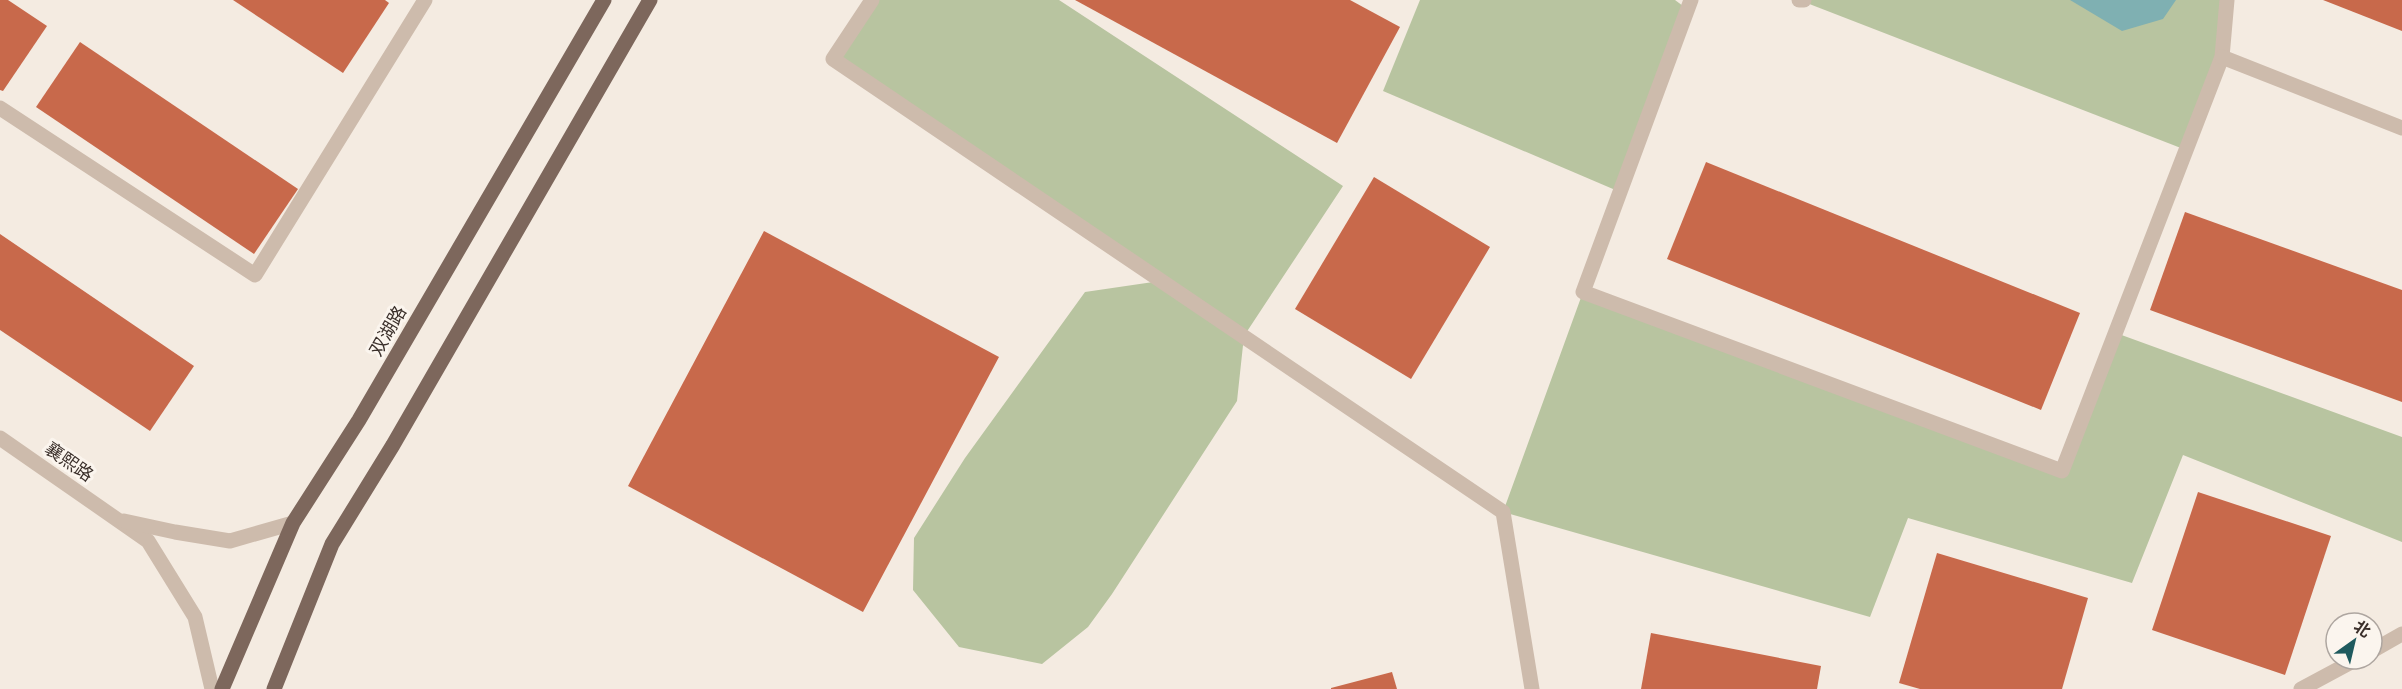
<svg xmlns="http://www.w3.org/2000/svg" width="2402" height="689" font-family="Signika,'Noto Sans SC',sans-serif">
  <rect width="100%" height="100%" fill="#f4ebe1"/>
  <g fill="#b8c4a0">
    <polygon points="872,0 1059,0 1343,186 1244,336 1237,401 1112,594 1088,627 1042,664 959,647 913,590 914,538 965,458 1085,292 1160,281 833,59"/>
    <polygon points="1420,0 1675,0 1687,9 1620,192 1383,91"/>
    <polygon points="1799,0 2227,0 2222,57 2186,150"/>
    <polygon points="1583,292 2061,471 2116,333 2402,437 2402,542 2183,455 2132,583 1908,518 1870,617 1503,512"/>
  </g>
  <polygon fill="#7fb0b2" points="2070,0 2176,0 2163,19 2122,31"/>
  <g fill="#c8694b">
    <polygon points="0,0 8,0 47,26 3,91 0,90"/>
    <polygon points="233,0 385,0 389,3 343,73"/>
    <polygon points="1075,0 1350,0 1400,27 1337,143"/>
    <polygon points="2323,0 2402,0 2402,31"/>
    <polygon points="80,42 298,189 254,254 36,107"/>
    <polygon points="1706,162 2080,313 2041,410 1667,259"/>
    <polygon points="1374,177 1490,247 1411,379 1295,309"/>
    <polygon points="2185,212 2402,290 2402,402 2150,310"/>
    <polygon points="764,231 999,357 863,612 628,486"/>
    <polygon points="0,234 194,366 150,431 0,330"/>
    <polygon points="2198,492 2331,536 2285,675 2152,630"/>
    <polygon points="1937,553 2088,598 2062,689 1920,689 1899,683"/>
    <polygon points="1651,633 1821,666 1817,689 1641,689"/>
    <polygon points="1392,672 1397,689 1331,689 1331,688"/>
  </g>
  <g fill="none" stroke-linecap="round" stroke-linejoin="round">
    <g stroke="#cdbbac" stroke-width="15">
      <polyline points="872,0 833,59 1503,512 1532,689"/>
      <polyline points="1691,0 1583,292 2062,471 2222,57 2227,0"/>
      <polyline points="1799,0 1804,0"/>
      <polyline points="2222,57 2402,128"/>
      <polyline points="0,108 255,275 425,0"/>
      <polyline points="0,438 148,541 195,617 212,689"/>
      <polyline points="124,521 175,532 230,541 293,523"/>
      <polyline points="2372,651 2402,634"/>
      <polyline points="2301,689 2357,659"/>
    </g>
    <g stroke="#7d675c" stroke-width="15">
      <polyline points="222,689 293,523 359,420 604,0"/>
      <polyline points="274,689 332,544 393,445 650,0"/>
    </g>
  </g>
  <g text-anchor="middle" stroke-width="6" stroke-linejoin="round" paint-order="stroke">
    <g font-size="18" fill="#3b302b" stroke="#fbf5ee">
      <text transform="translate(388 331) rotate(-60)" y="6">双湖路</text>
      <text transform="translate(69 462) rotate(35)" y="6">襄熙路</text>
    </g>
  </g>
  <g transform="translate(2354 641) rotate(34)"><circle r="28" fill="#fbf5ee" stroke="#aea6a0" stroke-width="1.5"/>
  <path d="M0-4.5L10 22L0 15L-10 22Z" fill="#1f5a5e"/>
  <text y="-9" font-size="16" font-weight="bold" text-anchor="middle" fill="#3b302b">北</text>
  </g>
</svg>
